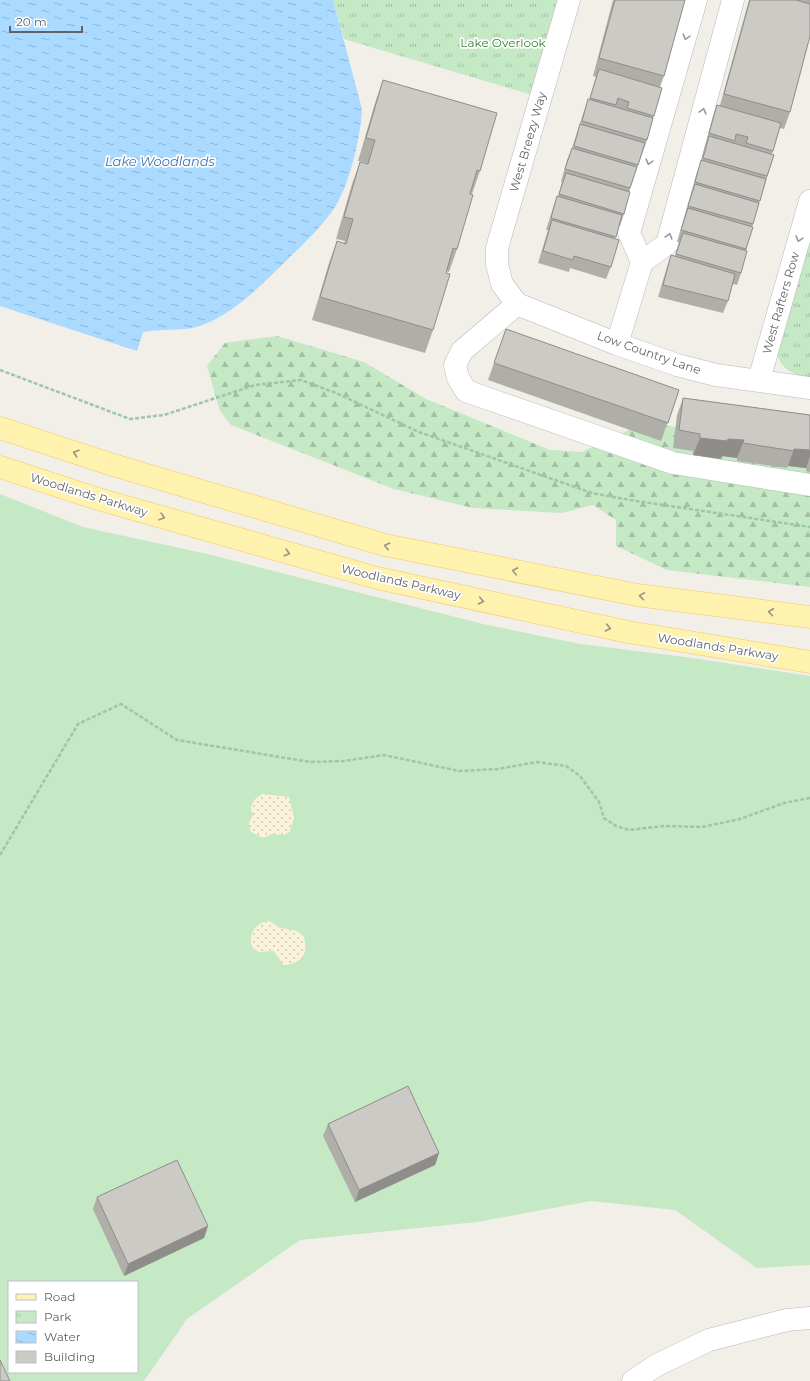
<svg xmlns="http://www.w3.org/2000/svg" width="810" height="1381" font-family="Montserrat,sans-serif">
  <defs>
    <pattern id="forest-firs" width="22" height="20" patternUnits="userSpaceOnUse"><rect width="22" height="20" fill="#c5e8c5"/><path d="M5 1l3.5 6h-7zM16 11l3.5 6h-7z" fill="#a3c0a4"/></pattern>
    <pattern id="sand-dots" width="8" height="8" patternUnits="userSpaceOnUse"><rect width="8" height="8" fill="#fbf3d9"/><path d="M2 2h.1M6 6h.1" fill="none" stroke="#cec8b4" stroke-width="1.8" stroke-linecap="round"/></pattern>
    <pattern id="park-tufts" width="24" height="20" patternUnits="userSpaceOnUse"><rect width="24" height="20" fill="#c5e8c5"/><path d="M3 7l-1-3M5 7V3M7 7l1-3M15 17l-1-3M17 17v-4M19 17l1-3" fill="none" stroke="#a3c0a4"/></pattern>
    <pattern id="water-ripples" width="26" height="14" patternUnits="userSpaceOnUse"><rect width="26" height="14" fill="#aadaff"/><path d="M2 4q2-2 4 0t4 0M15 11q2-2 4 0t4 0" fill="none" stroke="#8eb4d2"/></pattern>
  </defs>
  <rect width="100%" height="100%" fill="#f1efe8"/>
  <path fill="#c5e8c5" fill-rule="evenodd" d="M 0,494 L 83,527 L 207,554 L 483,624 L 580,644 L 685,657 L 810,676 L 810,1265 L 757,1268 L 675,1210 L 591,1201 L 477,1222 L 300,1240 L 187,1319 L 144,1381 L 0,1381 ZM 9,1282 L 137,1282 L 137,1372 L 9,1372 Z"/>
  <polygon fill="url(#forest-firs)" points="277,336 364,362 426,399 550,450 582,452 646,422 810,451 810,587 667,570 616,546 616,520 593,505 561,513 473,508 394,489 231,425 220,411 207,366 225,343"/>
  <g fill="url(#sand-dots)">
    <path d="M 263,794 L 289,797 L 294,818 L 290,831 L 284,835 L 272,834 L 263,838 L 251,832 C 248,824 249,821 254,814 L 251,811 C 251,802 255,798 263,794 Z"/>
    <path d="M 269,921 L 280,928 L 294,930 L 303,935 C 310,953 302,964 283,965 L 274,951 L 259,952 L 253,948 C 246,936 257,921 269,921 Z"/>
  </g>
  <g fill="url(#park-tufts)">
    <polygon points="333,0 559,0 532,95 344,39"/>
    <path d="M 810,235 L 810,378 C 795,375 782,371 777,354 Z"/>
  </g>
  <path fill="url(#water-ripples)" d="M 0,0 L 333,0 L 362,109 C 361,136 349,188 333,210 C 320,229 302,245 286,261 C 260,286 235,313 200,326 C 186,331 159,329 143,332 L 137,351 L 0,306 Z"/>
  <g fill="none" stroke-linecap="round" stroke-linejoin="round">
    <g stroke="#b5b8bc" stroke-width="23">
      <g id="minor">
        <polyline points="569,0 497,248 497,264 502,284 517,304 617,344 677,365 716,375 810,388"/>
        <polyline points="642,262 629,233 696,0"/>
        <polyline points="517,304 462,351 455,365 458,378 466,391 673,463 810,485"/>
        <polyline points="617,344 642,262 667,244 733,0"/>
        <polyline points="759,380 810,201"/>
        <polyline points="633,1381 657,1365 709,1340 787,1320 810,1318"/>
      </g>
    </g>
    <g stroke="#f2c960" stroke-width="23">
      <g id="major">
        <polyline points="0,428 113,465 385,545 637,595 810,617"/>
        <polyline points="0,467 98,499 377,578 628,632 810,662"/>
      </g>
    </g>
    <g stroke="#9cc7a9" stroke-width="2.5" stroke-dasharray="4 2" stroke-linecap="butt">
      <polyline points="0,370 130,419 164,415 255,385 301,380 336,393 419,432 592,493 630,500 810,527"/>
      <polyline points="0,855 78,724 121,704 177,740 310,762 344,761 384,755 459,771 498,769 537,762 566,766 580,776 599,802 604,818 616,826 629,830 665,826 702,827 740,819 784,803 810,798"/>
    </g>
    <use href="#minor" stroke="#fff" stroke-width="22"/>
    <use href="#major" stroke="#fff2af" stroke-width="22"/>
  </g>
  <g fill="#afaea9">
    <polygon points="613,0 685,0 664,76 660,87 662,88 647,140 629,191 624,214 620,226 619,225 615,239 611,267 606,279 570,268 569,272 538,263 548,230 546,230 553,208 557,196 558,196 562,182 561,182 567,160 572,148 584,111 588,99 589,100 596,77 593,76"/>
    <polygon points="749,0 810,0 810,36 790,112 784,129 780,128 772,154 774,155 752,227 746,251 741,273 737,285 733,284 728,301 723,313 658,297 667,267 671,255 675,256 679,242 677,242 697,172 700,164 713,117 717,105 720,105"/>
    <polygon points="383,80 480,171 472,194 470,193 457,249 449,272 446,271 433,330 425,353 312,320 329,263 337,241 344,243 345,241 336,239 352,184 360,162 367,164 367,163 358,161 375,103"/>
    <polygon points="506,329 679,390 661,441 488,380"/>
    <polygon points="683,398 810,415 810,472 806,471 806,468 788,466 787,468 737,461 737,458 722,456 721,459 693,455 693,451 673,448 677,415"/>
    <polygon points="328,1124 439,1153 435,1165 355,1202 323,1136"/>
    <polygon points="97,1197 208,1226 204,1238 124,1276 93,1209"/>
  </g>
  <g fill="#8f8d8a">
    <polygon points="700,438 728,439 744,440 737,458 722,456 721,459 693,455"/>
    <polygon points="794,449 810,450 810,456 806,468 788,466"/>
    <polygon points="439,1153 435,1165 355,1202 359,1190"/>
    <polygon points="208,1226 204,1238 124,1276 128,1264"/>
  </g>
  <g fill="#cccac5" stroke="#8f8d8a">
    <polygon points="615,0 685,0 664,76 599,58"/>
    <polygon points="750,0 796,0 810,4 810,36 790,112 724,94"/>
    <polygon points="599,69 662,88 654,116 627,108 629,102 618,98 616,105 590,98"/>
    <polygon points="383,80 497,113 480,171 477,170 470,194 473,195 457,249 453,248 446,273 450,274 433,330 320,297 337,241 346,244 353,219 344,217 360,162 368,164 375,140 366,138"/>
    <polygon points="588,99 653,118 647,140 582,121"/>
    <polygon points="717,105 781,123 773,151 746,143 748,137 736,134 735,141 709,133"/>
    <polygon points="580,124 645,143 638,165 574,146"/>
    <polygon points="709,136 774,155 767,176 703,158"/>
    <polygon points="572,148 637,167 630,188 565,169"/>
    <polygon points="701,160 766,179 760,201 695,182"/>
    <polygon points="566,173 630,192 624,214 559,194"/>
    <polygon points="695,184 759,203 753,224 688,206"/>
    <polygon points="557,196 622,215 616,237 551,218"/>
    <polygon points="688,208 753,227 746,249 681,230"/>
    <polygon points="552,220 619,240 611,267 574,256 573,260 543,251"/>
    <polygon points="683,233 747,251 741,273 676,254"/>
    <polygon points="671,255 735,274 728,301 663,285"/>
    <polygon points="506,329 679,390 668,423 494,363"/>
    <polygon points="683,398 810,415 810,450 794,449 794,451 743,443 744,440 728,439 727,441 700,438 700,434 679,430"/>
    <polygon points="408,1086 439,1153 359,1190 328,1124"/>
    <polygon points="177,1160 208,1226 128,1264 97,1197"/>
    <polygon points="0,1360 10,1381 0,1381"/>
  </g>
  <defs><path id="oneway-chevron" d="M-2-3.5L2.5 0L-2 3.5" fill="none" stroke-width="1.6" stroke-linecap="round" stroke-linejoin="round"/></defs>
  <g stroke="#979a9d">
    <use href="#oneway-chevron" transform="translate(686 37) rotate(106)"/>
    <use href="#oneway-chevron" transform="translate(703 111) rotate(-75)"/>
    <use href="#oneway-chevron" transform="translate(649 162) rotate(106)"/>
    <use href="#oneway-chevron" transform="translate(669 236) rotate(-75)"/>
    <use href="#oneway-chevron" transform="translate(799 239) rotate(106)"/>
  </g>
  <g stroke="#979581">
    <use href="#oneway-chevron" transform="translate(76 453) rotate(-162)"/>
    <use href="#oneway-chevron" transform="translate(162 517) rotate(16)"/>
    <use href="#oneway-chevron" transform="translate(387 546) rotate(-167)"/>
    <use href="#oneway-chevron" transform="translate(287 553) rotate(16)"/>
    <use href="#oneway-chevron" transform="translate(515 571) rotate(-169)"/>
    <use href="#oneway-chevron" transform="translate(642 596) rotate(-172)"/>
    <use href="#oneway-chevron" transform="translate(481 601) rotate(12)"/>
    <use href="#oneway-chevron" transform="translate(771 612) rotate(-173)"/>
    <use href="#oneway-chevron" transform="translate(608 628) rotate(12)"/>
  </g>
  <g text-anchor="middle" stroke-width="3.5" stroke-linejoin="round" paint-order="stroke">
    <g font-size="12" fill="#348238" stroke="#fff">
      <text x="503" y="47">Lake Overlook</text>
    </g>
    <g font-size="12" fill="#5f6368" stroke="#fff">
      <text transform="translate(528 142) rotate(-74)" y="4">West Breezy Way</text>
      <text transform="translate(781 303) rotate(-74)" y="4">West Rafters Row</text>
      <text transform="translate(649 353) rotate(19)" y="4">Low Country Lane</text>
      <text transform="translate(89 495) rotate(17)" y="4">Woodlands Parkway</text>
      <text transform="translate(401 582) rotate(13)" y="4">Woodlands Parkway</text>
      <text transform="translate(718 647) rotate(9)" y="4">Woodlands Parkway</text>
    </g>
    <g font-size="13" font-style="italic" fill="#4174aa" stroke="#fff">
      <text x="160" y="166">Lake Woodlands</text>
    </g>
  </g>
  <rect x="8" y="1281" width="130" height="92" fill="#ffffff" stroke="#bfc1c3"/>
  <rect x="16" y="1294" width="20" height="6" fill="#fff2af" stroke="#bfc1c3"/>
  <text x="44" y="1301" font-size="12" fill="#5f6368">Road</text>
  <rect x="16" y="1311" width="20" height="12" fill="url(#park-tufts)" stroke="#bfc1c3"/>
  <text x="44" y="1321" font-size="12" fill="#5f6368">Park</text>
  <rect x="16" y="1331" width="20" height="12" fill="url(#water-ripples)" stroke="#bfc1c3"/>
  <text x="44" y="1341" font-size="12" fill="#5f6368">Water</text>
  <rect x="16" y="1351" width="20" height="12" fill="#cccac5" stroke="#bfc1c3"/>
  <text x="44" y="1361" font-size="12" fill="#5f6368">Building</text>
  <path d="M10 26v6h72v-6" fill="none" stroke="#5f6368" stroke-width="2"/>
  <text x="16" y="26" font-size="12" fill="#5f6368" stroke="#ffffff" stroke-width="3" paint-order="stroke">20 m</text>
</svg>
